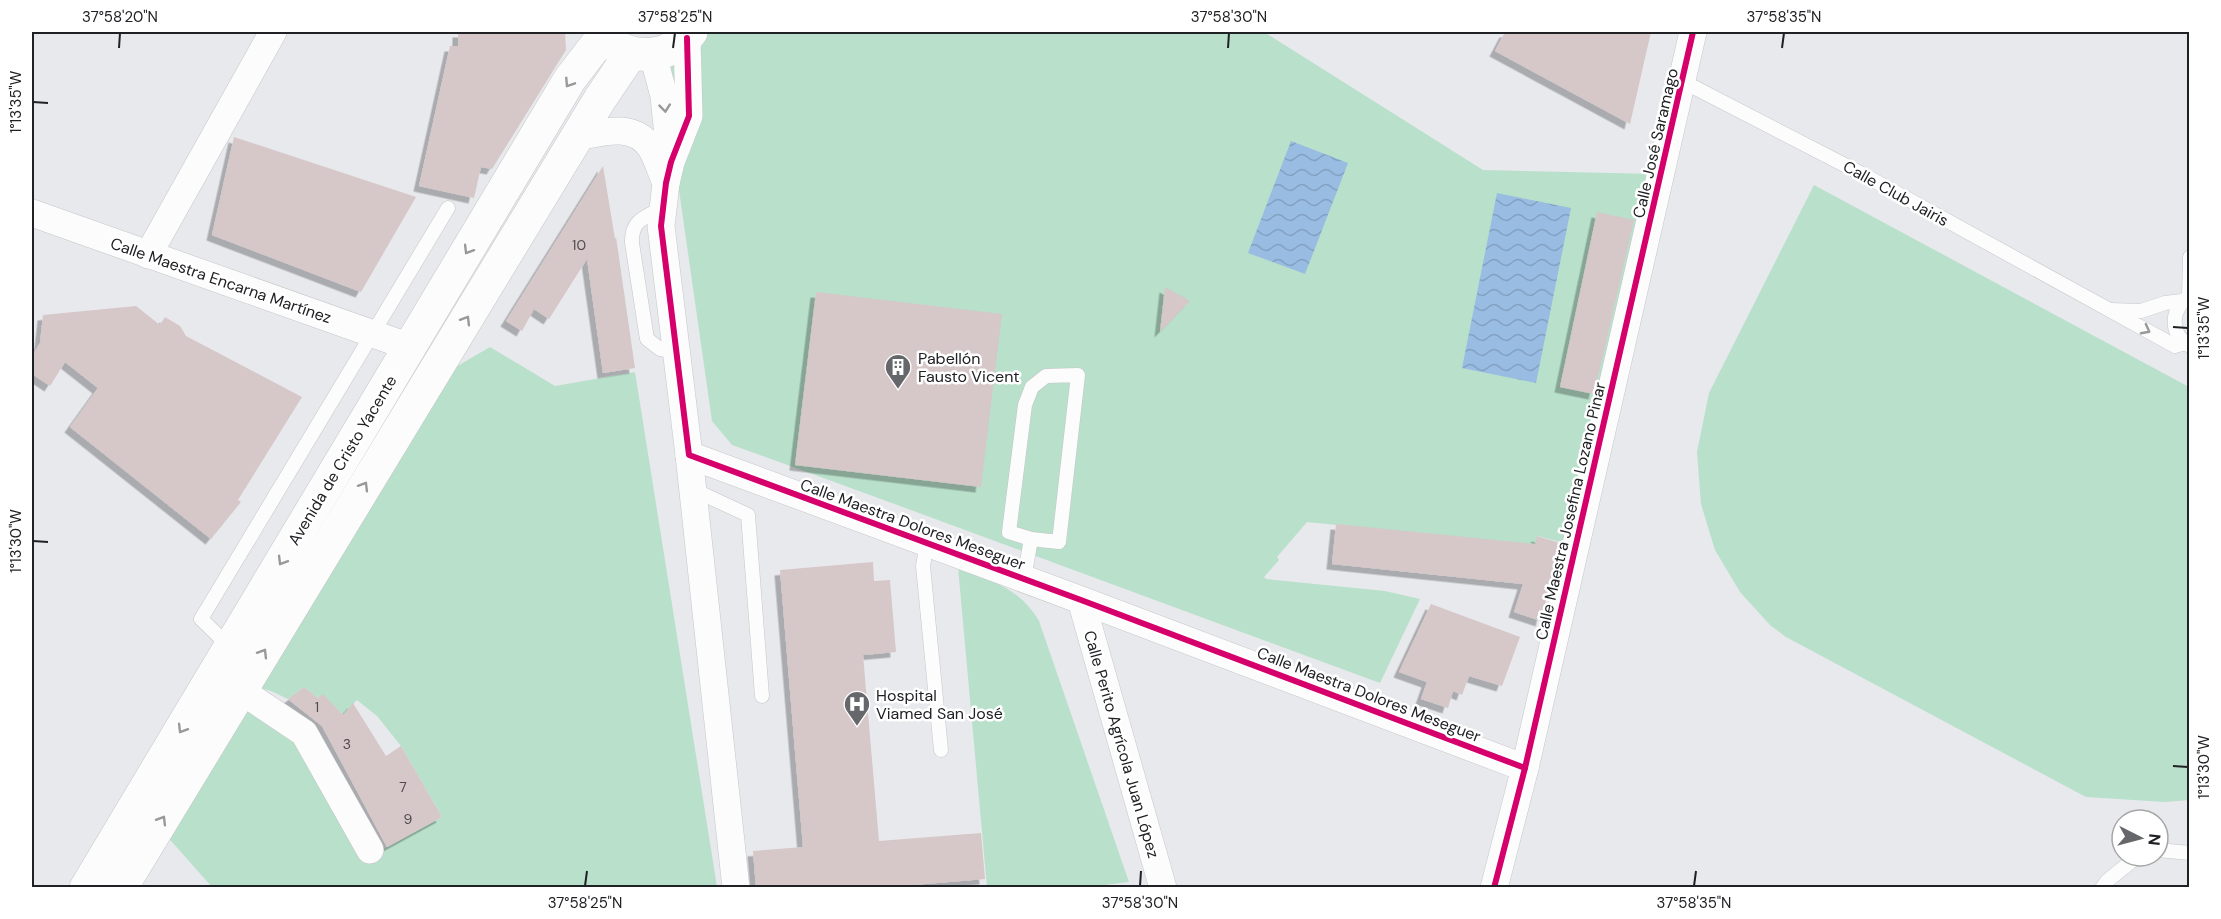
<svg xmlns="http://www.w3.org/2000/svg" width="2221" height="919" font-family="'DM Sans',sans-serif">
  <defs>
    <pattern id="water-waves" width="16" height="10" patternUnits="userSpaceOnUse" patternTransform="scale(1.5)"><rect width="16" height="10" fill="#98bce2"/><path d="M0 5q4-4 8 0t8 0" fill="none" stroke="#83a1c2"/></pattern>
    <filter id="shadow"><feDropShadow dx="-5.5" dy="5.5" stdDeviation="0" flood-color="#0004"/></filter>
  </defs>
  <rect width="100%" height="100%" fill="#e8e9ed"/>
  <g fill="#b8e0cb">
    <path d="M 687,32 L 1264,32 L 1483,170 L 1655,174 L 1571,545 L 1538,536 L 1535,545 L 1307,522 L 1277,557 L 1279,560 L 1264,577 L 1266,579 L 1385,591 L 1420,599 L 1380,683 C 1164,604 949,523 732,445 L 712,421 L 662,71 Z"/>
    <polygon points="1814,185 2189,387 2189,800 2165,802 2086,797 1786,637 1770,625 1740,592 1715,550 1701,504 1697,452 1709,393"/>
    <polygon points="490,347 555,386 635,372 717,887 212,887 164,833 241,703 285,732 311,755 362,861 442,817 401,746 377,716 357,700 343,715 323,695 318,698 304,687 288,699 271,691 253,686 454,368"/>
    <path d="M 958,567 C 991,581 1020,588 1039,621 L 1129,882 L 1080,888 L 987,887 Z"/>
  </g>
  <g fill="url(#water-waves)">
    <polygon points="1291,141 1348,163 1305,274 1248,253"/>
    <polygon points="1497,193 1571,208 1536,383 1462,368"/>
  </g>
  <g fill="#d6c7c8" filter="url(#shadow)">
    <polygon points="458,32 565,32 566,50 492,169 481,167 474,198 419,186 450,46 458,46"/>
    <polygon points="1505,32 1651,32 1630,124 1495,51"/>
    <polygon points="234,137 416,197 361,292 212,235"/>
    <polygon points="603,166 615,239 616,237 635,368 603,373 587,259 549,319 534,309 522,331 506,321"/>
    <polygon points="1597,212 1634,220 1594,394 1560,387"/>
    <polygon points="1165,287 1190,301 1160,332"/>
    <polygon points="816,292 1002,314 981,487 795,465"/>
    <polygon points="136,306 160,325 165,317 180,326 186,336 302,397 238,500 241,502 211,539 70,427 98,388 65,362 50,386 32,374 32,356 40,343 43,315"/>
    <polygon points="1336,524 1535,544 1537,536 1560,543 1541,621 1514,612 1523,584 1332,564"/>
    <polygon points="873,562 874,581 890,580 896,652 863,655 879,841 981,833 985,879 877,888 756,888 753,851 803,847 780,570"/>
    <polygon points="1431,604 1520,637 1502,686 1469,676 1462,695 1453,691 1448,708 1421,699 1427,682 1399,672"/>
    <polygon points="304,687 318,698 323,694 343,715 353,703 386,756 401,746 442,817 387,847 322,726 288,699"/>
  </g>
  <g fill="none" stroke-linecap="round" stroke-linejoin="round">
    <g stroke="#c5c6c9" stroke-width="15">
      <g id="service">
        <polyline points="1682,81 1864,175 2175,346 2185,343"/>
        <path d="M 663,208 C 645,217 631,220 632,243 L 647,339 L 660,349 L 676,351"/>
        <polyline points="2189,295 2190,257"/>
        <path d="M 2190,295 C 2171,309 2168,333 2190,346"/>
        <polyline points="2110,310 2141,311 2165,303 2182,301"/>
        <polygon points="1078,375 1059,542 1031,539 1009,532 1025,405 1032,387 1046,376"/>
        <polyline points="692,489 748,515 762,696"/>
        <polyline points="927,543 923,566 941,750"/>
        <polyline points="1024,579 1031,539"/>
        <polyline points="230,647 201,619 448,208"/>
        <polyline points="2158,850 2190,853"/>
        <polyline points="2102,888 2107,881 2138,856"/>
      </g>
    </g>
    <g stroke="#c5c6c9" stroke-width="28">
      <g id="minor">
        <polyline points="687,38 689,116 671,162 666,183 661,226 689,455 1081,600 1525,768"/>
        <polyline points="653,55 664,96 670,157"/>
        <path d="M 577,137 C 602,132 634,122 651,148 C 657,158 661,172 666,183"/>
        <polyline points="32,213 410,347"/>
        <polyline points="148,255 273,32"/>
        <polyline points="689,455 736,888"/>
        <polyline points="1081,600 1163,888"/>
        <polyline points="240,690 304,733 370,850"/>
        <polyline points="1494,888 1525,768 1693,32"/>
      </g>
    </g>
    <g stroke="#c5c6c9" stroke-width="34">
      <g id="primary">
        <path d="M 613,44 C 637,62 674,56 691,32"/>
        <polyline points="86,888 570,79 603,36"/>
        <polyline points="121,888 600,99 631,53"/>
      </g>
    </g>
    <use href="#service" stroke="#fcfcfc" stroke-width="14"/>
    <use href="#minor" stroke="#fcfcfc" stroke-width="27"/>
    <use href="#primary" stroke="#fcfcfc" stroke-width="33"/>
    <g stroke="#fff" stroke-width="10">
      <g id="cycleway">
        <polyline points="687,38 689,116 671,162 666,183 661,226 689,455 1081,600 1525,768"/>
        <polyline points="1494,888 1525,768 1693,32"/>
      </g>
    </g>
    <use href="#cycleway" stroke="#d6006c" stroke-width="6"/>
  </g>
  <defs><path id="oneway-chevron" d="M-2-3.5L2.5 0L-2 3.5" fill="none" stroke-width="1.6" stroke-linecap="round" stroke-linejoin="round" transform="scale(1.5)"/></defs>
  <g stroke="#99999b">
    <use href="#oneway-chevron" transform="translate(569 83) rotate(123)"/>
    <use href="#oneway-chevron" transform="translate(665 108) rotate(84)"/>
    <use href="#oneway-chevron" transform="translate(468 250) rotate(121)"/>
    <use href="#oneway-chevron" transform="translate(466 320) rotate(-59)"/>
    <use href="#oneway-chevron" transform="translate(2146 330) rotate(28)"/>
    <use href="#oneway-chevron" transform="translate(364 486) rotate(-59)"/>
    <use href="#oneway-chevron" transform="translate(282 561) rotate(121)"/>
    <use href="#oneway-chevron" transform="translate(263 653) rotate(-59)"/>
    <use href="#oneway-chevron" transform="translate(182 729) rotate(121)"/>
    <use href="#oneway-chevron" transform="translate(162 820) rotate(-59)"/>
  </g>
  <path fill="none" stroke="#202124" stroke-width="2" d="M 119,48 L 120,33M 673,48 L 675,33M 1228,48 L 1229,33M 1782,48 L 1784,33M 33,102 L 48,103M 2173,327 L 2188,328M 33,541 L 48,542M 2173,766 L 2188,767M 585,886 L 587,871M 1140,886 L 1141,871M 1694,886 L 1696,871"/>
  <defs>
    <g id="building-pin" transform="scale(1.35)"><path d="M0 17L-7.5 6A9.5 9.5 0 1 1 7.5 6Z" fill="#66676a" stroke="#fff"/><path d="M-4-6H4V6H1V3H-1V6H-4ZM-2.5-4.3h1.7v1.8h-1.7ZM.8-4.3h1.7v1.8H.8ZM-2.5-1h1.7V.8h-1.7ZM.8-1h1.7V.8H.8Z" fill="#fff"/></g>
    <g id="hospital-pin" transform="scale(1.35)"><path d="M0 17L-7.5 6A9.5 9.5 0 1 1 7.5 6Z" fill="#66676a" stroke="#fff"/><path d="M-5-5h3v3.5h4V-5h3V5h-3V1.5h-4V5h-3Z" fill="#fff"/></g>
  </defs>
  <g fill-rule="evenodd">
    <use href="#building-pin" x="898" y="367"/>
    <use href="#hospital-pin" x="857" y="704"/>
  </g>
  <g text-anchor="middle" stroke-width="5" stroke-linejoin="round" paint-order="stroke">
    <g font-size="14" fill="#4e4a4d">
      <text x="579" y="250">10</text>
      <text x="317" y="712">1</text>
      <text x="347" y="749">3</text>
      <text x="403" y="792">7</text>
      <text x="408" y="824">9</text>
    </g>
    <g font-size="16" fill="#202124" stroke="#fff">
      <text transform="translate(1655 143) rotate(-77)" y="6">Calle José Saramago</text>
      <text transform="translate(1896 193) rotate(29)" y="6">Calle Club Jairis</text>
      <text transform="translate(221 280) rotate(19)" y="6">Calle Maestra Encarna Martínez</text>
      <text transform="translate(342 460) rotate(-59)" y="6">Avenida de Cristo Yacente</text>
      <text transform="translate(1570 511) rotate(-77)" y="6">Calle Maestra Josefina Lozano Pinar</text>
      <text transform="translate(913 524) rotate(20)" y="6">Calle Maestra Dolores Meseguer</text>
      <text transform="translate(1369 694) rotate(21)" y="6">Calle Maestra Dolores Meseguer</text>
      <text transform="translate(1122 744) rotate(74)" y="6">Calle Perito Agrícola Juan López</text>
    </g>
    <g font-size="16" fill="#202124" stroke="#fff" text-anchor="start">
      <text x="918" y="364">Pabellón<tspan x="918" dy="18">Fausto Vicent</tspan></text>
      <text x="876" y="701">Hospital<tspan x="876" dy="18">Viamed San José</tspan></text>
    </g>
  </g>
  <rect width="2221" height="919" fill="none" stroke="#ffffff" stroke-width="66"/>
  <g transform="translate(2140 838) rotate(96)"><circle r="28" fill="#ffffff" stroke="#a6a6a7" stroke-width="1.5"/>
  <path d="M0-4.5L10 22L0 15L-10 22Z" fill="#66676a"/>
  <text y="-9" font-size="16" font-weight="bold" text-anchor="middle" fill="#202124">N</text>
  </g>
  <rect x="33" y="33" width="2155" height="853" fill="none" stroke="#202124" stroke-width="2"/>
  <g font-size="15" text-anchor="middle" fill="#202124">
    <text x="120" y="22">37°58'20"N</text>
    <text x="675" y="22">37°58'25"N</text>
    <text x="1229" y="22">37°58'30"N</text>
    <text x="1784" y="22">37°58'35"N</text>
    <text transform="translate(16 102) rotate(-90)" y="5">1°13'35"W</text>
    <text transform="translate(2204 328) rotate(-90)" y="5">1°13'35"W</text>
    <text transform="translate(16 541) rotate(-90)" y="5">1°13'30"W</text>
    <text transform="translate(2204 767) rotate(-90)" y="5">1°13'30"W</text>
    <text x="585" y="908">37°58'25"N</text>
    <text x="1140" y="908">37°58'30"N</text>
    <text x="1694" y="908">37°58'35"N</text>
  </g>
</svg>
